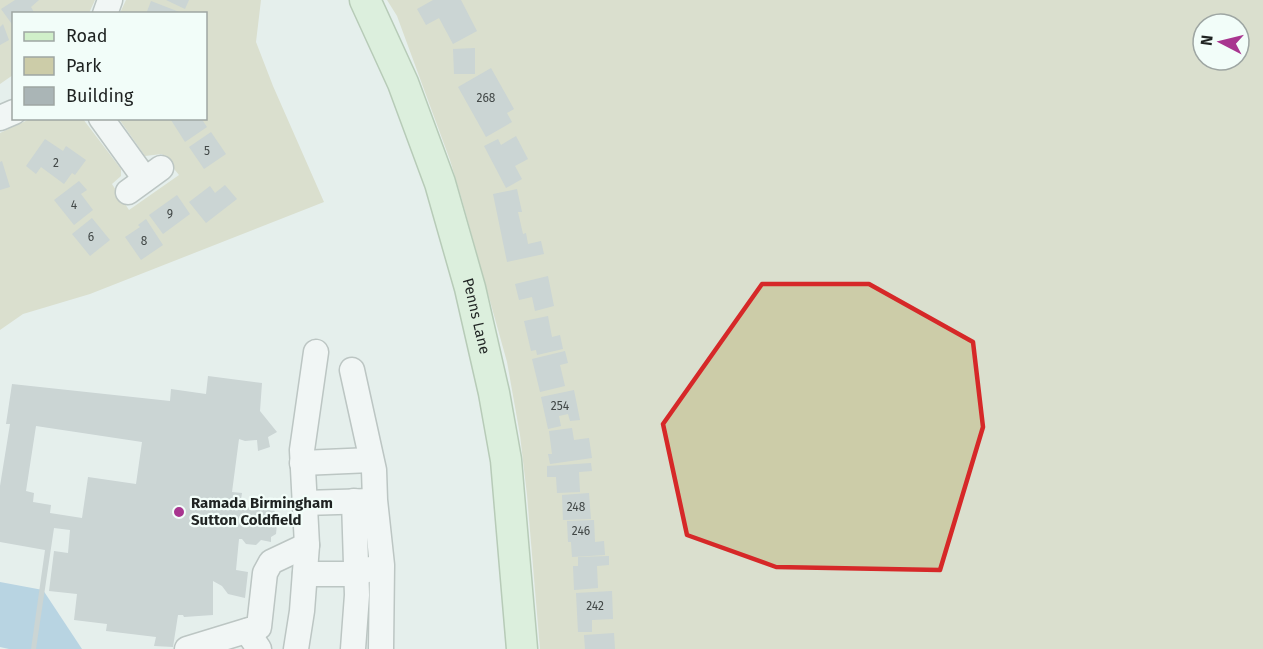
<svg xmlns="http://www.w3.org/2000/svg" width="1263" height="649" font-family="'Fira Sans',sans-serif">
  <rect width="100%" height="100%" fill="#e5efec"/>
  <g fill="#cccca8" fill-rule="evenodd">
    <polygon points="0,0 95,0 89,13 14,14 13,75 0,84"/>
    <polygon points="126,0 261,0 256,42 273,86 324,202 90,294 23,314 0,330 0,133 30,119 83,119 121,169 121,176 112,184 129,210 179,175 162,154 145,156 119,119 206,118 206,14 120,13"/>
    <path d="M 387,0 L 1263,0 L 1263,649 L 540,649 L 527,495 L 520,435 L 507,362 L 462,200 L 450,160 L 397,16 ZM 1203,24 L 1239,24 L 1239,60 L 1203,60 Z"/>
  </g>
  <polygon fill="#82b3d4" points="0,582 43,590 82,649 9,649 0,647"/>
  <g fill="#aab5b6" fill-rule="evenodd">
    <polygon points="15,0 39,0 31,7 35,14 14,14 14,27 1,9"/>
    <polygon points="166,0 189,0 185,9"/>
    <polygon points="433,0 461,0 477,31 453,44 439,18 426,25 417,9"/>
    <polygon points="151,1 182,13 182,14 146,14"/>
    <polygon points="3,24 9,40 0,45 0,27"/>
    <polygon points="475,48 475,74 454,74 453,49"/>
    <polygon points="491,68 514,109 507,113 512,122 486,137 458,87"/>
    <polygon points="173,118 201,118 207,127 185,142 171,120"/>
    <polygon points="211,132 226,154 204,169 189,147"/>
    <polygon points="516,136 528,159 515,166 522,179 506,188 484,146 498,139 501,145"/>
    <polygon points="45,139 63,151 66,146 86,160 75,175 72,173 64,184 41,167 36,174 26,166"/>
    <polygon points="2,161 10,187 0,190 0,162"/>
    <polygon points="79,181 87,190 81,194 93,210 74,225 54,200"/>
    <polygon points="225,185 237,199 206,223 189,202 210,186 215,193"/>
    <polygon points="517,189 522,212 518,212 523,234 526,233 528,244 541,241 544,254 507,262 493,194"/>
    <polygon points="177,195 190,214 163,234 149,215"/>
    <polygon points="92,218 110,240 90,256 72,234"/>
    <polygon points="146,219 163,245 141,260 125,237 140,227 138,225"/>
    <polygon points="548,276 554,306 535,311 532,297 519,300 515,284"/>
    <polygon points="548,316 552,337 560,335 563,349 537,355 536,350 531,351 524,321"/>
    <polygon points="565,351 568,363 560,365 565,386 540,392 532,359"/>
    <path d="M 208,376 L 262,383 L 260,411 L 277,432 L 268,437 L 270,447 L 258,451 L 257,440 L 245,441 L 239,439 L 232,492 L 242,493 L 240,506 L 275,511 L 273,520 L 277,524 L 276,534 L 271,537 L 271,542 L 261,540 L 256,545 L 246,544 L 242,539 L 239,539 L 236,570 L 248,572 L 245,598 L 228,594 L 222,586 L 213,581 L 213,615 L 184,617 L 183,615 L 178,615 L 173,647 L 154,646 L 156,637 L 106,631 L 107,624 L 74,620 L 77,594 L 49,591 L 54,551 L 68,553 L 70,530 L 54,528 L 36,649 L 31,649 L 45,550 L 0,542 L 0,486 L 10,424 L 6,424 L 12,384 L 170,401 L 171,389 L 206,394 ZM 36,426 L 142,442 L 136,484 L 88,477 L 82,518 L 50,513 L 51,505 L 33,502 L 34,493 L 26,491 Z"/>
    <polygon points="574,390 580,420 570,421 568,414 559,416 561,426 548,429 541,397"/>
    <polygon points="572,428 574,440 589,438 592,458 550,464 548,454 552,454 549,431"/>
    <polygon points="591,463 592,471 579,472 580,492 557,493 556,477 547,477 547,466"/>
    <polygon points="589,493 591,519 563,520 562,495"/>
    <polygon points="594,520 595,542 604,541 605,555 572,557 571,542 568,542 567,521"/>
    <polygon points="609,556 609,565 597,566 598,588 574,590 573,566 578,566 578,557"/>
    <polygon points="612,591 613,619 592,620 592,632 578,632 576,593"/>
    <polygon points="614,633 615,649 585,649 584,635"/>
  </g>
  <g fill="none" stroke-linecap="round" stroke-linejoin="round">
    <g stroke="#8a9491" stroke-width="27">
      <g id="minor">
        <polyline points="105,14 110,0"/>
        <polyline points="0,118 14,112"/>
        <polyline points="101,118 145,179"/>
        <polyline points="128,192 161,168"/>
        <polyline points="352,370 374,470 375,500 382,565 381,649"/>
        <polyline points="302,463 371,460"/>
        <polyline points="304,503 371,501"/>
        <polyline points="305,574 356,574 370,569"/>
        <polyline points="247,631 259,649"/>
        <polyline points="187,649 259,627 265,573 271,562 307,545"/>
        <polyline points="296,649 302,611 307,545 302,450 316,352"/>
        <polyline points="353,649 357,595 354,501"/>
      </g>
    </g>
    <g stroke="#7ea077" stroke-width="33">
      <g id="major">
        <path id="s1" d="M 365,0 L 403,83 L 440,183 L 470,288 L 494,393 L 506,460 L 522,649"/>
      </g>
    </g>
    <use href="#minor" stroke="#fff" stroke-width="24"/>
    <use href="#major" stroke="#d0efc9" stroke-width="30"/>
  </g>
  <path d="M0 0H1263V649H0ZM 762,284 L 869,284 L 973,342 L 983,427 L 940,570 L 776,567 L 687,535 L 663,424 Z" fill="#e5efec" fill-opacity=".55" fill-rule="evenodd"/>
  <path fill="none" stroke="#d62828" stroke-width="4.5" stroke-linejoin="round" d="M 762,284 L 869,284 L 973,342 L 983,427 L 940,570 L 776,567 L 687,535 L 663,424 Z"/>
  <circle fill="#a8358f" stroke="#f2fdf9" stroke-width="2" cx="179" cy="512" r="6"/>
  <g text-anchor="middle" stroke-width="4.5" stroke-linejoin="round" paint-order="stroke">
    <g font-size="12" fill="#424847">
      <text x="486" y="102">268</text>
      <text x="207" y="155">5</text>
      <text x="56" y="167">2</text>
      <text x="74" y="209">4</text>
      <text x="170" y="218">9</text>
      <text x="91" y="241">6</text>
      <text x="144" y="245">8</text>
      <text x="560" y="410">254</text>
      <text x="576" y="511">248</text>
      <text x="581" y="535">246</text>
      <text x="595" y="610">242</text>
    </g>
    <g font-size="15" fill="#1f2322" stroke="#f2fdf9">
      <text dy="5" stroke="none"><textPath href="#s1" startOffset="336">Penns Lane</textPath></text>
    </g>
    <g font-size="15" font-weight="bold" fill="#1f2322" stroke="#f2fdf9" text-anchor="start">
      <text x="191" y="508">Ramada Birmingham<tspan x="191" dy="17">Sutton Coldfield</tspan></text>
    </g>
  </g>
  <rect x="12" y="12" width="195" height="108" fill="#f2fdf9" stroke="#9ea6a3" stroke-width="1.5"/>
  <rect x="24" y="32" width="30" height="9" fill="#d0efc9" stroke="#9ea6a3" stroke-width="1.5"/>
  <text x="66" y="42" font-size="18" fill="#1f2322">Road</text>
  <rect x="24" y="57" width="30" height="18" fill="#cccca8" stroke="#9ea6a3" stroke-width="1.5"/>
  <text x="66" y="72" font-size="18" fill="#1f2322">Park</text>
  <rect x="24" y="87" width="30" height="18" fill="#aab5b6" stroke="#9ea6a3" stroke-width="1.5"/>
  <text x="66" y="102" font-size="18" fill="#1f2322">Building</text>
  <g transform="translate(1221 42) rotate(277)"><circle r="28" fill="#f2fdf9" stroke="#9ea6a3" stroke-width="1.5"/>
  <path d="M0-4.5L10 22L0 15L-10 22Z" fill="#a8358f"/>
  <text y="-9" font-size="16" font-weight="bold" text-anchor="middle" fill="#1f2322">N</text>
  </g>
</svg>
